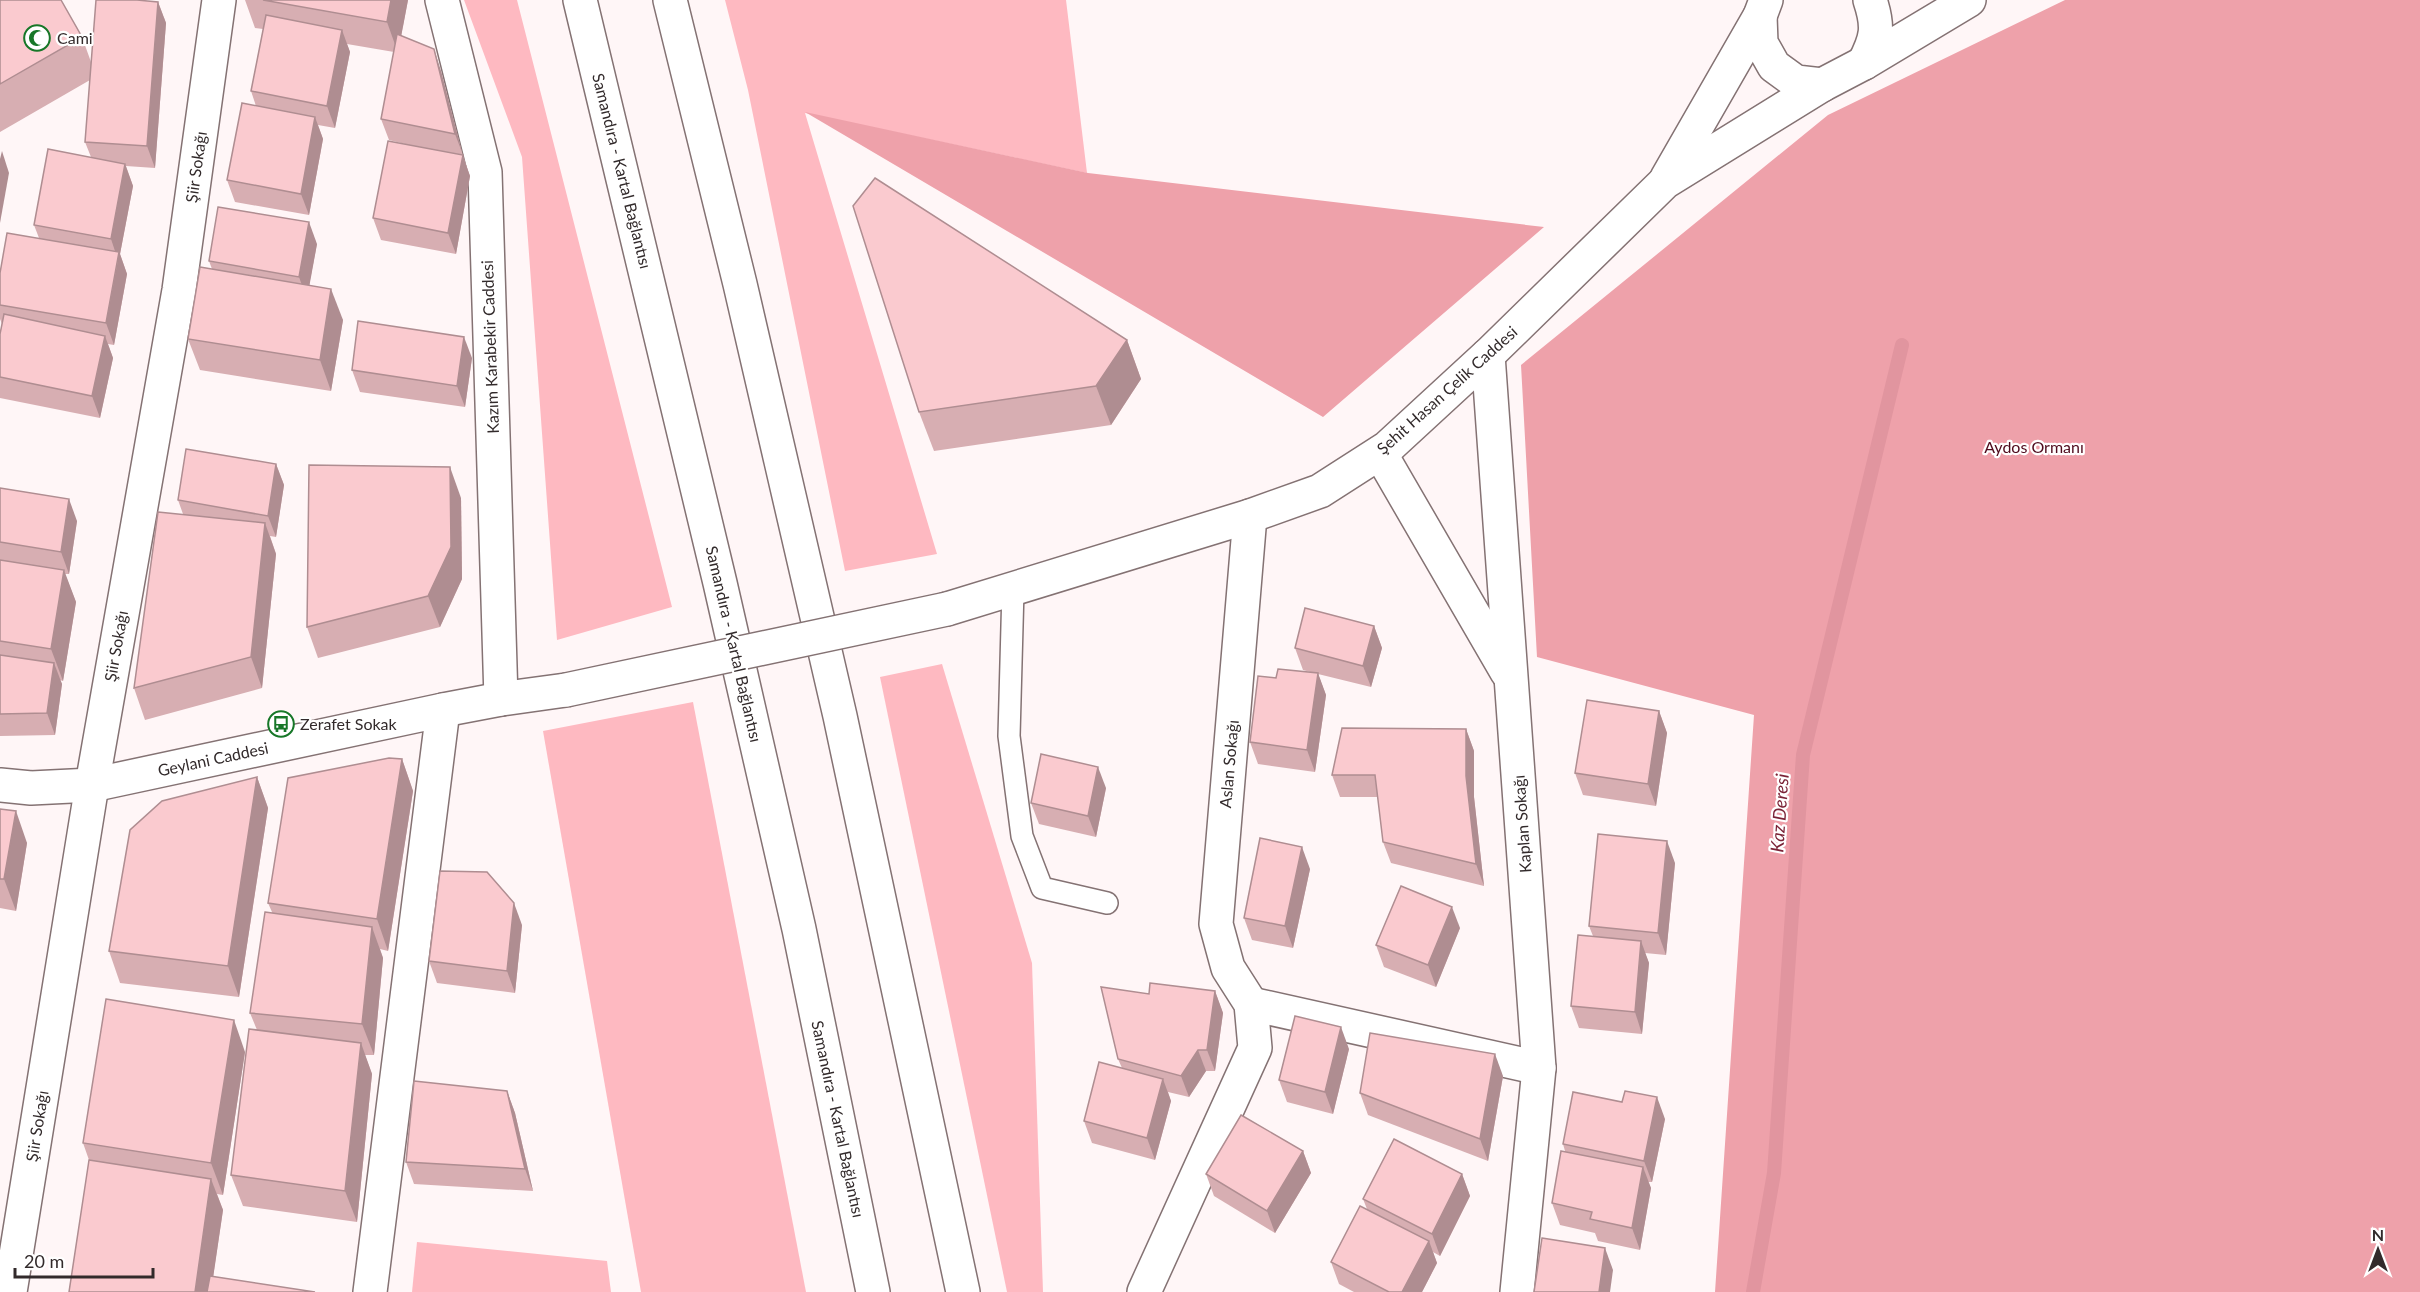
<svg xmlns="http://www.w3.org/2000/svg" width="2420" height="1292" font-family="Lato,sans-serif">
  <rect width="100%" height="100%" fill="#fff6f7"/>
  <g fill="#feb9c1">
    <polygon points="464,0 517,0 672,607 557,640 522,157"/>
    <polygon points="725,0 1066,0 1087,173 805,113 937,554 845,571 748,90"/>
    <polygon points="942,664 1032,963 1043,1292 1007,1292 880,677"/>
    <polygon points="693,702 806,1292 641,1292 543,731"/>
    <polygon points="417,1242 607,1261 611,1292 412,1292"/>
  </g>
  <g fill="#eea1aa">
    <polygon points="2065,0 2420,0 2420,1292 1715,1292 1754,715 1537,657 1521,365 1828,115"/>
    <polygon points="805,112 1088,173 1544,227 1323,417"/>
  </g>
  <g fill="none" stroke-linecap="round" stroke-linejoin="round">
    <polyline stroke="#e1959f" stroke-width="14" points="1753,1292 1774,1173 1803,755 1902,345"/>
    <g stroke="#847273" stroke-width="24">
      <polyline id="service" points="1013,589 1009,736 1022,836 1042,888 1107,903"/>
    </g>
    <g stroke="#847273" stroke-width="36">
      <g id="minor">
        <polyline points="442,0 485,172 501,699"/>
        <polyline points="1488,355 1539,1068 1517,1292"/>
        <polyline points="1380,453 1507,672"/>
        <polyline points="1251,1004 1539,1068"/>
        <polyline points="10,1292 92,785 179,290 219,0"/>
        <polyline points="370,1292 443,710"/>
        <polyline points="1144,1292 1255,1048 1251,1004 1228,968 1216,924 1250,516"/>
      </g>
    </g>
    <g stroke="#847273" stroke-width="36">
      <g id="tertiary">
        <polyline points="1760,16 1761,43 1774,66 1796,82 1822,85"/>
        <path d="M 1864,63 C 1877,38 1879,27 1870,0"/>
        <polyline points="1667,178 1760,16 1766,0"/>
        <polyline points="947,609 1250,516 1320,491 1387,448 1488,355 1665,182 1822,85 1864,63 1969,0"/>
        <polyline points="0,785 31,788 92,785 443,710 501,699 566,690"/>
      </g>
    </g>
    <g stroke="#847273" stroke-width="36">
      <g id="motorway">
        <polyline points="580,0 720,583 799,929 873,1292"/>
        <polyline points="670,0 740,284 840,716 963,1292"/>
      </g>
    </g>
    <use href="#service" stroke="#fff" stroke-width="21"/>
    <use href="#minor" stroke="#fff" stroke-width="33"/>
    <use href="#tertiary" stroke="#fff" stroke-width="33"/>
    <use href="#motorway" stroke="#fff" stroke-width="33"/>
    <g stroke="#847273" stroke-width="36" stroke-linecap="butt">
      <polyline id="tertiary-bridge" points="566,690 947,609"/>
    </g>
    <use href="#tertiary-bridge" stroke="#fff" stroke-width="33"/>
  </g>
  <g fill="#d7aeb2">
    <polygon points="0,0 82,37 91,62 158,2 166,23 155,168 126,166 133,186 120,254 127,274 114,345 108,344 113,358 100,418 0,398 0,334 2,324 0,319 0,273 39,238 34,225 91,157 85,142 90,80 0,132"/>
    <polygon points="245,0 408,0 401,36 441,71 463,156 470,176 456,254 381,240 373,218 413,146 389,140 381,119 394,52 347,44 350,52 335,128 318,125 323,139 309,215 235,202 227,180 256,106 251,91 263,29 255,28"/>
    <polygon points="317,244 309,285 343,320 331,391 200,370 188,339 212,269 209,261"/>
    <polygon points="1127,340 1141,379 1111,425 934,451 919,412"/>
    <polygon points="472,358 465,407 360,392 352,370"/>
    <polygon points="276,464 284,485 276,537 270,536 276,554 262,688 145,720 134,688 183,514 178,500"/>
    <polygon points="0,488 77,521 69,574 65,574 76,602 63,681 60,680 62,684 55,735 0,736"/>
    <polygon points="461,498 462,579 440,627 318,658 307,627"/>
    <polygon points="1374,626 1382,648 1371,687 1318,674 1326,695 1315,772 1258,764 1250,742 1276,678 1314,673 1303,670 1295,648"/>
    <polygon points="1659,711 1667,733 1656,806 1583,795 1575,773"/>
    <polygon points="1466,729 1474,751 1474,797 1484,886 1391,863 1383,842 1378,797 1340,797 1332,775"/>
    <polygon points="402,759 413,791 388,951 380,949 383,958 374,1055 365,1055 372,1074 357,1222 243,1206 231,1175 257,1030 250,1013 272,912 268,903"/>
    <polygon points="257,777 268,808 239,997 120,983 109,951"/>
    <polygon points="1106,788 1096,837 1039,824 1031,803"/>
    <polygon points="0,809 27,843 16,911 0,908"/>
    <polygon points="1675,863 1666,955 1645,953 1649,963 1642,1034 1579,1028 1571,1006 1593,936 1589,926"/>
    <polygon points="1310,869 1293,948 1252,940 1244,918"/>
    <polygon points="522,925 515,993 437,983 429,961"/>
    <polygon points="1460,928 1436,987 1384,967 1376,945"/>
    <polygon points="1215,991 1223,1013 1215,1071 1206,1071 1189,1097 1168,1092 1171,1101 1155,1160 1092,1143 1084,1121 1122,1068 1118,1059 1149,994"/>
    <polygon points="1349,1049 1333,1114 1287,1102 1279,1080"/>
    <polygon points="245,1052 223,1195 217,1194 223,1210 213,1277 69,1292 89,1160 83,1143"/>
    <polygon points="1503,1076 1488,1161 1368,1115 1360,1093"/>
    <polygon points="507,1091 515,1113 533,1191 414,1184 406,1162"/>
    <polygon points="1665,1119 1652,1182 1648,1182 1651,1188 1640,1250 1598,1241 1595,1233 1560,1225 1552,1203 1565,1151 1563,1144"/>
    <polygon points="1303,1151 1311,1173 1275,1233 1214,1196 1206,1174"/>
    <polygon points="1462,1174 1470,1196 1440,1256 1433,1252 1437,1263 1422,1292 1354,1292 1339,1284 1331,1262 1367,1209 1363,1199"/>
  </g>
  <g fill="#af8d91">
    <polygon points="391,0 408,0 398,53 387,22"/>
    <polygon points="158,2 166,23 155,168 147,146"/>
    <polygon points="342,30 350,52 335,128 327,106"/>
    <polygon points="434,49 441,71 463,156 470,176 456,254 448,233 463,155 455,134"/>
    <polygon points="315,117 323,139 309,215 301,194"/>
    <polygon points="2,151 9,173 0,223 0,159"/>
    <polygon points="125,164 133,186 120,254 127,274 114,345 106,323 118,260 111,239"/>
    <polygon points="309,222 317,244 307,299 299,277"/>
    <polygon points="331,289 343,320 331,391 320,360"/>
    <polygon points="105,336 113,358 100,418 92,396"/>
    <polygon points="464,337 472,358 465,407 457,386"/>
    <polygon points="1127,340 1141,379 1111,425 1096,386"/>
    <polygon points="276,464 284,485 276,537 268,516"/>
    <polygon points="450,467 461,498 462,579 440,627 428,596"/>
    <polygon points="69,499 77,521 69,574 61,552"/>
    <polygon points="265,523 276,554 262,688 251,657"/>
    <polygon points="64,570 76,602 63,681 51,649"/>
    <polygon points="1374,626 1382,648 1371,687 1363,666"/>
    <polygon points="54,663 62,684 55,735 47,713"/>
    <polygon points="1318,673 1326,695 1315,772 1307,750"/>
    <polygon points="1659,711 1667,733 1656,806 1648,784"/>
    <polygon points="1466,729 1474,751 1474,797 1484,886 1476,864 1466,776"/>
    <polygon points="402,759 413,791 388,951 377,919"/>
    <polygon points="1098,767 1106,788 1096,837 1088,816"/>
    <polygon points="257,777 268,808 239,997 228,966"/>
    <polygon points="16,811 27,843 16,911 4,879"/>
    <polygon points="1667,841 1675,863 1666,955 1658,933"/>
    <polygon points="1302,847 1310,869 1293,948 1285,926"/>
    <polygon points="514,903 522,925 515,993 507,971"/>
    <polygon points="1452,907 1460,928 1436,987 1428,965"/>
    <polygon points="372,927 383,958 374,1055 362,1024"/>
    <polygon points="1641,941 1649,963 1642,1034 1635,1012"/>
    <polygon points="1215,991 1223,1013 1215,1071 1207,1050"/>
    <polygon points="234,1020 245,1052 223,1195 211,1163"/>
    <polygon points="1341,1027 1349,1049 1333,1114 1325,1092"/>
    <polygon points="361,1043 372,1074 357,1222 345,1191"/>
    <polygon points="1198,1050 1206,1071 1189,1097 1181,1076"/>
    <polygon points="1495,1054 1503,1076 1488,1161 1480,1139"/>
    <polygon points="1163,1079 1171,1101 1155,1160 1147,1138"/>
    <polygon points="507,1091 515,1113 533,1191 525,1169"/>
    <polygon points="1657,1097 1665,1119 1652,1182 1644,1161"/>
    <polygon points="1303,1151 1311,1173 1275,1233 1267,1211"/>
    <polygon points="1643,1167 1651,1188 1640,1250 1632,1228"/>
    <polygon points="1462,1174 1470,1196 1440,1256 1432,1234"/>
    <polygon points="211,1179 223,1210 211,1292 195,1292"/>
    <polygon points="1429,1241 1437,1263 1422,1292 1402,1292"/>
    <polygon points="1605,1248 1613,1270 1610,1292 1599,1292"/>
  </g>
  <g fill="#facacf" stroke="#af8d91" stroke-width="1.5">
    <polygon points="0,0 61,0 82,37 0,84"/>
    <polygon points="96,0 137,0 158,2 147,146 85,142"/>
    <polygon points="263,0 391,0 387,22"/>
    <polygon points="266,15 342,30 327,106 251,91"/>
    <polygon points="397,34 434,49 455,134 381,119"/>
    <polygon points="242,103 315,117 301,194 227,180"/>
    <polygon points="388,141 463,155 448,233 373,218"/>
    <polygon points="48,149 125,164 111,239 34,225"/>
    <polygon points="875,178 1127,340 1096,386 919,412 853,206"/>
    <polygon points="218,207 309,222 299,277 209,261"/>
    <polygon points="7,233 119,252 106,323 0,305 0,273"/>
    <polygon points="200,267 331,289 320,360 188,339"/>
    <polygon points="4,314 105,336 92,396 0,377 0,334"/>
    <polygon points="358,321 464,337 457,386 352,370"/>
    <polygon points="186,449 276,464 268,516 178,500"/>
    <polygon points="309,465 450,467 451,547 428,596 307,627"/>
    <polygon points="0,488 69,499 61,552 0,542"/>
    <polygon points="158,512 265,523 251,657 134,688"/>
    <polygon points="0,560 64,570 51,649 0,641"/>
    <polygon points="1305,608 1374,626 1363,666 1295,648"/>
    <polygon points="0,655 54,663 47,713 0,714"/>
    <polygon points="1278,669 1318,673 1307,750 1250,742 1258,676 1276,678"/>
    <polygon points="1587,700 1659,711 1648,784 1575,773"/>
    <polygon points="1342,728 1466,729 1466,776 1476,864 1383,842 1375,775 1332,775"/>
    <polygon points="1041,754 1098,767 1088,816 1031,803"/>
    <polygon points="389,758 402,759 377,919 268,903 288,778"/>
    <polygon points="257,777 228,966 109,951 130,830 162,801"/>
    <polygon points="0,809 16,811 4,879 0,879"/>
    <polygon points="1598,834 1667,841 1658,933 1589,926"/>
    <polygon points="1260,838 1302,847 1285,926 1244,918"/>
    <polygon points="440,871 487,872 514,903 507,971 429,961"/>
    <polygon points="1401,886 1452,907 1428,965 1376,945"/>
    <polygon points="265,912 372,927 362,1024 250,1013"/>
    <polygon points="1578,935 1641,941 1635,1012 1571,1006"/>
    <polygon points="1150,983 1215,991 1207,1050 1198,1050 1181,1076 1118,1059 1101,987 1149,994"/>
    <polygon points="106,999 234,1020 211,1163 83,1143"/>
    <polygon points="1295,1016 1341,1027 1325,1092 1279,1080"/>
    <polygon points="249,1029 361,1043 345,1191 231,1175"/>
    <polygon points="1370,1033 1495,1054 1480,1139 1360,1093"/>
    <polygon points="1099,1062 1163,1079 1147,1138 1084,1121"/>
    <polygon points="414,1081 507,1091 525,1169 406,1162"/>
    <polygon points="1625,1091 1657,1097 1644,1161 1563,1144 1573,1092 1622,1102"/>
    <polygon points="1241,1115 1303,1151 1267,1211 1206,1174"/>
    <polygon points="1394,1139 1462,1174 1432,1234 1363,1199"/>
    <polygon points="1561,1151 1643,1167 1632,1228 1590,1219 1592,1212 1552,1203"/>
    <polygon points="89,1160 211,1179 195,1292 69,1292"/>
    <polygon points="1360,1206 1429,1241 1402,1292 1389,1292 1331,1262"/>
    <polygon points="1542,1238 1605,1248 1599,1292 1534,1292"/>
    <polygon points="210,1276 315,1292 207,1292"/>
  </g>
  <defs>
    <g id="mosque-ring" transform="scale(1.35)"><circle r="9.5" fill="#fff" stroke="#177728" stroke-width="1.5"/><path d="M3.5-4.9A6 6 0 1 0 3.5 4.9A5 5 0 1 1 3.5-4.9Z" fill="#177728"/></g>
    <g id="bus-ring" transform="scale(1.35)"><circle r="9.5" fill="#fff" stroke="#177728" stroke-width="1.5"/><path d="M-5-6H5V4H4V6H2V4H-2V6H-4V4H-5ZM-3.5-4V0h7V-4ZM-3.5 1.2v1.5H-2V1.2ZM2 1.2v1.5H3.5V1.2Z" fill="#177728"/></g>
  </defs>
  <g fill-rule="evenodd">
    <use href="#mosque-ring" x="37" y="38"/>
    <use href="#bus-ring" x="281" y="724"/>
  </g>
  <g text-anchor="middle" stroke-width="4.5" stroke-linejoin="round" paint-order="stroke">
    <g font-size="16" fill="#322a2b" stroke="#fff" text-anchor="start">
      <text x="57" y="44">Cami</text>
      <text x="300" y="730">Zerafet Sokak</text>
    </g>
    <g font-size="16" fill="#322a2b" stroke="#fff">
      <text transform="translate(196 167) rotate(-82)" y="6">Şiir Sokağı</text>
      <text transform="translate(622 171) rotate(76)" y="6">Samandıra - Kartal Bağlantısı</text>
      <text transform="translate(490 347) rotate(-92)" y="6">Kazım Karabekir Caddesi</text>
      <text transform="translate(1447 390) rotate(-42)" y="6">Şehit Hasan Çelik Caddesi</text>
      <text transform="translate(734 644) rotate(77)" y="6">Samandıra - Kartal Bağlantısı</text>
      <text transform="translate(116 646) rotate(-80)" y="6">Şiir Sokağı</text>
      <text transform="translate(213 759) rotate(-12)" y="6">Geylani Caddesi</text>
      <text transform="translate(1229 764) rotate(-85)" y="6">Aslan Sokağı</text>
      <text transform="translate(1522 824) rotate(-94)" y="6">Kaplan Sokağı</text>
      <text transform="translate(838 1119) rotate(78)" y="6">Samandıra - Kartal Bağlantısı</text>
      <text transform="translate(37 1126) rotate(-81)" y="6">Şiir Sokağı</text>
    </g>
    <g font-size="16" fill="#4f0b1d" stroke="#fff">
      <text x="2034" y="453">Aydos Ormanı</text>
    </g>
    <g font-size="18" font-style="italic" fill="#7a2236" stroke="#fff">
      <text transform="translate(1780 813) rotate(-86)" y="6">Kaz Deresi</text>
    </g>
  </g>
  <g transform="translate(2378 1250)" stroke="#ffffff" stroke-width="4.5" paint-order="stroke">
  <path d="M0-4.5L10 22L0 15L-10 22Z" fill="#322a2b"/>
  <text y="-9" font-size="16" font-weight="bold" text-anchor="middle" fill="#322a2b">N</text>
  </g>
  <path d="M15 1268v9h138v-9" fill="none" stroke="#322a2b" stroke-width="3"/>
  <text x="24" y="1268" font-size="18" fill="#322a2b" stroke="#ffffff" stroke-width="4.5" paint-order="stroke">20 m</text>
</svg>
